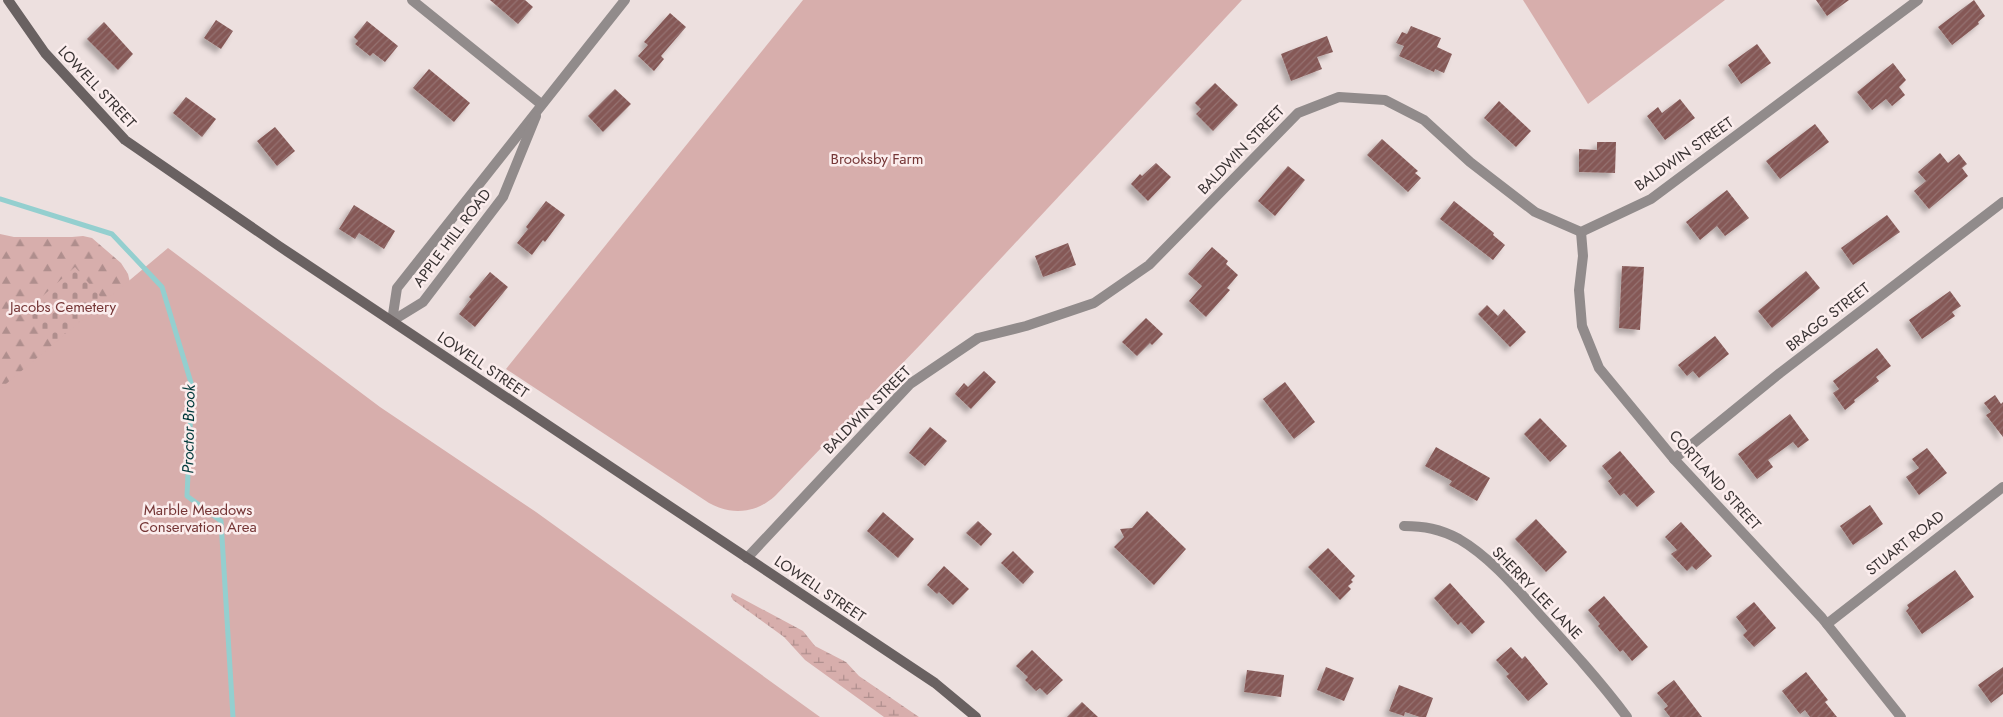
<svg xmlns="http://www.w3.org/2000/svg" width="2003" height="717" font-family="Jost,sans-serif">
  <defs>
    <pattern id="forest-firs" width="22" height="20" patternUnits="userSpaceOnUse" patternTransform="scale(1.25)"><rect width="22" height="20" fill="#d7aeac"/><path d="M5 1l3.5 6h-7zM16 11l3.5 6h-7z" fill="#af8e8d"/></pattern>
    <pattern id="wetland-marsh" width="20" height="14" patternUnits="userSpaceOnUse" patternTransform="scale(1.25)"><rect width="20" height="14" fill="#d7aeac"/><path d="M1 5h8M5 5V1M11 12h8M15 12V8" fill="none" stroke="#af8e8d"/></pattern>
    <pattern id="cemetery-stones" width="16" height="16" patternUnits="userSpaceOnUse" patternTransform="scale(1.25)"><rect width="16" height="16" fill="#d7aeac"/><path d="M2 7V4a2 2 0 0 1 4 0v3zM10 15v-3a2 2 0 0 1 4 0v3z" fill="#af8e8d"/></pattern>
    <pattern id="building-hatch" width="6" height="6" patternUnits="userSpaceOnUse" patternTransform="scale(1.25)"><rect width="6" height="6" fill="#855856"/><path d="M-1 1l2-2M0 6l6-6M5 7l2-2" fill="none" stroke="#957271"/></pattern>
    <filter id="shadow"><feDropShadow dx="-4.5" dy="4.5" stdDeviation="2.5" flood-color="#0004"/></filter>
  </defs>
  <rect width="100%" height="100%" fill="#ede0df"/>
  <polygon fill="url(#forest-firs)" points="0,234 14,237 72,237 83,236 92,238 121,263 128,274 131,287 0,717"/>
  <polygon fill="url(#wetland-marsh)" points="732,593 803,631 815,646 846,662 859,676 919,717 884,717 805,660 784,637 733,600 731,596"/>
  <polygon fill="url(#cemetery-stones)" points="75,267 104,301 53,343 26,311"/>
  <g fill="#d7aeac">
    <path d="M 803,0 L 1242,0 L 921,344 L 775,496 C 756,513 732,516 709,503 L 506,369 Z"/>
    <polygon points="1523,0 1725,0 1588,104"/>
    <polygon points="168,248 380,407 536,512 820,717 0,717 0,389"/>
  </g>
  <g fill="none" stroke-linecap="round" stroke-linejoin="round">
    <polyline stroke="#94cfcf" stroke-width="5" points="0,199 112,234 162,287 192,386 187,496 221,521 233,717"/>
  </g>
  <g fill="url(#building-hatch)" filter="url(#shadow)">
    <polygon points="490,0 525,0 533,7 518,24"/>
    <polygon points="1816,0 1849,0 1827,16"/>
    <polygon points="1974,0 1985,16 1978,22 1979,24 1952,45 1938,27"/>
    <polygon points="670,13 686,27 661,56 664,59 654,71 638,56 648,45 644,42"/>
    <polygon points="216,20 233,31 221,49 204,38"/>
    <polygon points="367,21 398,46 385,62 373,53 370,56 355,44 358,41 354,37"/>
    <polygon points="104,22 133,54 118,70 87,39"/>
    <polygon points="1411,26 1441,38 1437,47 1452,54 1444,73 1435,69 1434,72 1399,56 1404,46 1396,43 1402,32 1407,34"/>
    <polygon points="1327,36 1333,52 1317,57 1322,69 1291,81 1281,54"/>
    <polygon points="1757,44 1771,63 1741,84 1728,65"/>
    <polygon points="1893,63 1906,80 1899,87 1905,95 1892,106 1886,99 1872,110 1857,92"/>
    <polygon points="429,69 470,103 454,122 413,88"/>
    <polygon points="1215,83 1238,105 1213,131 1196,114 1201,109 1195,103"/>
    <polygon points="615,89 631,104 603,132 588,116"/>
    <polygon points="186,97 216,119 202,137 173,113"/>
    <polygon points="1680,99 1695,118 1665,140 1647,116 1658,107 1662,113"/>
    <polygon points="1499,101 1531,131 1516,147 1484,118"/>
    <polygon points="1815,124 1829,142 1780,179 1766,161"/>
    <polygon points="275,127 295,151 277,166 257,141"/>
    <polygon points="1382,139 1418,171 1415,173 1421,178 1408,192 1367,155"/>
    <polygon points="1597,142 1616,142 1615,173 1579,172 1579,149 1597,150"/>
    <polygon points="1940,153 1948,163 1959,154 1967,164 1962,168 1968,176 1929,209 1914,191 1926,181 1918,172"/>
    <polygon points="1156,163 1171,177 1148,201 1131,184 1140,174 1142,176"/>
    <polygon points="1288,166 1305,180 1275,216 1258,201"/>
    <polygon points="1727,190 1749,218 1725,236 1717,226 1700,240 1686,222"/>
    <polygon points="546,201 565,215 545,242 543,240 532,255 517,243 528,229 526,227"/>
    <polygon points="1454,201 1494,233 1493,235 1505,245 1493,260 1440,219"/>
    <polygon points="354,205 395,231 384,249 359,233 355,239 339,229"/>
    <polygon points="1887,215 1900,232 1853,265 1841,248"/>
    <polygon points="1068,243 1076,265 1043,277 1035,256"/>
    <polygon points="1212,247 1228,261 1226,264 1238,275 1227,288 1230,290 1206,317 1189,301 1202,286 1188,274"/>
    <polygon points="1622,266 1644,267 1640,330 1619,328"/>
    <polygon points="1806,271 1820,288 1772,328 1758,311"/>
    <polygon points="490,272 508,287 475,327 459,314 471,299 469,297"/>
    <polygon points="1950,291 1961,306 1952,312 1955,316 1922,339 1909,320"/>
    <polygon points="1487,305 1498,316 1504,309 1526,332 1510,347 1478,314"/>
    <polygon points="1146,318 1163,334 1152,345 1150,343 1137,356 1122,342"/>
    <polygon points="1715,336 1729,354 1699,378 1693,371 1687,376 1678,365"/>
    <polygon points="1877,348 1891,366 1876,377 1879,381 1854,400 1855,402 1845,410 1833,393 1839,389 1833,381"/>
    <polygon points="984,371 996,382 971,409 955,394 964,383 968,387"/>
    <polygon points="1285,382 1315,422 1294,439 1263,399"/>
    <polygon points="1995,395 2001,404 2003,402 2003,437 1986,415 1991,412 1984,403"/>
    <polygon points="1790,414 1809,440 1798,448 1793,442 1768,460 1773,467 1757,479 1738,454"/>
    <polygon points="1540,418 1567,446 1550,462 1524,434"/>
    <polygon points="930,427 947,441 925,466 909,453"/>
    <polygon points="1436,447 1490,478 1477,501 1449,485 1452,481 1425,466"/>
    <polygon points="1927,448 1947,473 1919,495 1906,477 1919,468 1912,459"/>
    <polygon points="1620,451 1655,492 1637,507 1624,493 1620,496 1608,481 1612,478 1602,466"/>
    <polygon points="1870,505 1883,524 1853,545 1840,526"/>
    <polygon points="1147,511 1186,549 1154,585 1114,547 1124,537 1120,529 1132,528"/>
    <polygon points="883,512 914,539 898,558 867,531"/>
    <polygon points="1536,519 1567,552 1546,572 1515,539"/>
    <polygon points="978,521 992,534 981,546 966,533"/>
    <polygon points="1681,522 1712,556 1696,570 1692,566 1687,571 1671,554 1677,550 1665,537"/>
    <polygon points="1328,548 1355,576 1351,580 1353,582 1348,586 1351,589 1340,600 1308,567"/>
    <polygon points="1013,551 1034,572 1023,584 1001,563"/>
    <polygon points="944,566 969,589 953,605 939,592 937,594 927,585"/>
    <polygon points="1955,570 1974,597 1922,634 1906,611 1909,608 1907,605"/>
    <polygon points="1450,583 1485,622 1472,634 1461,622 1458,625 1434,598"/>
    <polygon points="1604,596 1648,647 1632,661 1623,650 1620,652 1598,626 1600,624 1588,610"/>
    <polygon points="1754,602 1776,628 1754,647 1743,635 1747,631 1736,617"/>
    <polygon points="1511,647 1522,659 1525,656 1548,684 1528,701 1506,676 1509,674 1496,660"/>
    <polygon points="1032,650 1063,680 1047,695 1040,688 1036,691 1025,680 1028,677 1016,666"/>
    <polygon points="1326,667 1354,678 1344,701 1317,690"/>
    <polygon points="2003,667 2003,694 1991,703 1978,685"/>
    <polygon points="1247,670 1284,675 1281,697 1244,692"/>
    <polygon points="1806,672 1828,700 1825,702 1837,717 1810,717 1805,710 1800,714 1782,691"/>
    <polygon points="1674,680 1702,717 1670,717 1664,709 1668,706 1657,693"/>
    <polygon points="1399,685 1433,698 1426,717 1420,717 1405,712 1404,716 1389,711"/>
    <polygon points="1082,702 1098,717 1067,717"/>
  </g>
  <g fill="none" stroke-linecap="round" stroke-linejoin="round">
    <g stroke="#918b8b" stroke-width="10">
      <polyline points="412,0 541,104"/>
      <polyline points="1581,232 1583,256 1579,290 1582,326 1599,368 1674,459 1822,618 1901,717"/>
      <polyline points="392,321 397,288 625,0"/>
      <polyline points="392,321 423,302 503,197 536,116"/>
      <polyline points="1674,459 1780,373 2003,202"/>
      <path d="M 1404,526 C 1424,526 1440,529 1459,539 C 1490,557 1516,588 1540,615 C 1570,648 1600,681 1627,717"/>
      <polyline points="747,558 910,384 978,338 1026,326 1094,303 1149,265 1298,113 1339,97 1385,100 1424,120 1470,162 1535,212 1581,232 1651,199 1918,0"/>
      <polyline points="1827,624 2003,487"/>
    </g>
    <polyline stroke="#696161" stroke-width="10" points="8,0 45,53 125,140 279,246 935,683 976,717"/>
  </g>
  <g text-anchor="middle" stroke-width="5" stroke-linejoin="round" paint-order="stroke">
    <g font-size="15" fill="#393333" stroke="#fbeded">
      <text transform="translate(97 87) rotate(47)" y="5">LOWELL STREET</text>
      <text transform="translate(1241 150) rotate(-46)" y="5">BALDWIN STREET</text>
      <text transform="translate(1684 154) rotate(-35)" y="5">BALDWIN STREET</text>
      <text transform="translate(452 238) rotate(-53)" y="5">APPLE HILL ROAD</text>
      <text transform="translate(1828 317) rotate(-38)" y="5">BRAGG STREET</text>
      <text transform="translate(483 365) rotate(34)" y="5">LOWELL STREET</text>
      <text transform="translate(867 410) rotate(-45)" y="5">BALDWIN STREET</text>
      <text transform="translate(1715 480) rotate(48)" y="5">CORTLAND STREET</text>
      <text transform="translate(1905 543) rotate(-38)" y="5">STUART ROAD</text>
      <text transform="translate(820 589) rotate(34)" y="5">LOWELL STREET</text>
      <text transform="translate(1537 593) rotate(46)" y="5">SHERRY LEE LANE</text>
    </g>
    <g font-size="15" fill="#753636" stroke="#fbeded">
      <text x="877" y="164">Brooksby Farm</text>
      <text x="63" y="312">Jacobs Cemetery</text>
      <text x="198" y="515">Marble Meadows<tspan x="198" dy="17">Conservation Area</tspan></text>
    </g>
    <g font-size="16" font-style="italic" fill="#003a3b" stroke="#fbeded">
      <text transform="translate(188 429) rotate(-89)" y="6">Proctor Brook</text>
    </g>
  </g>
</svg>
